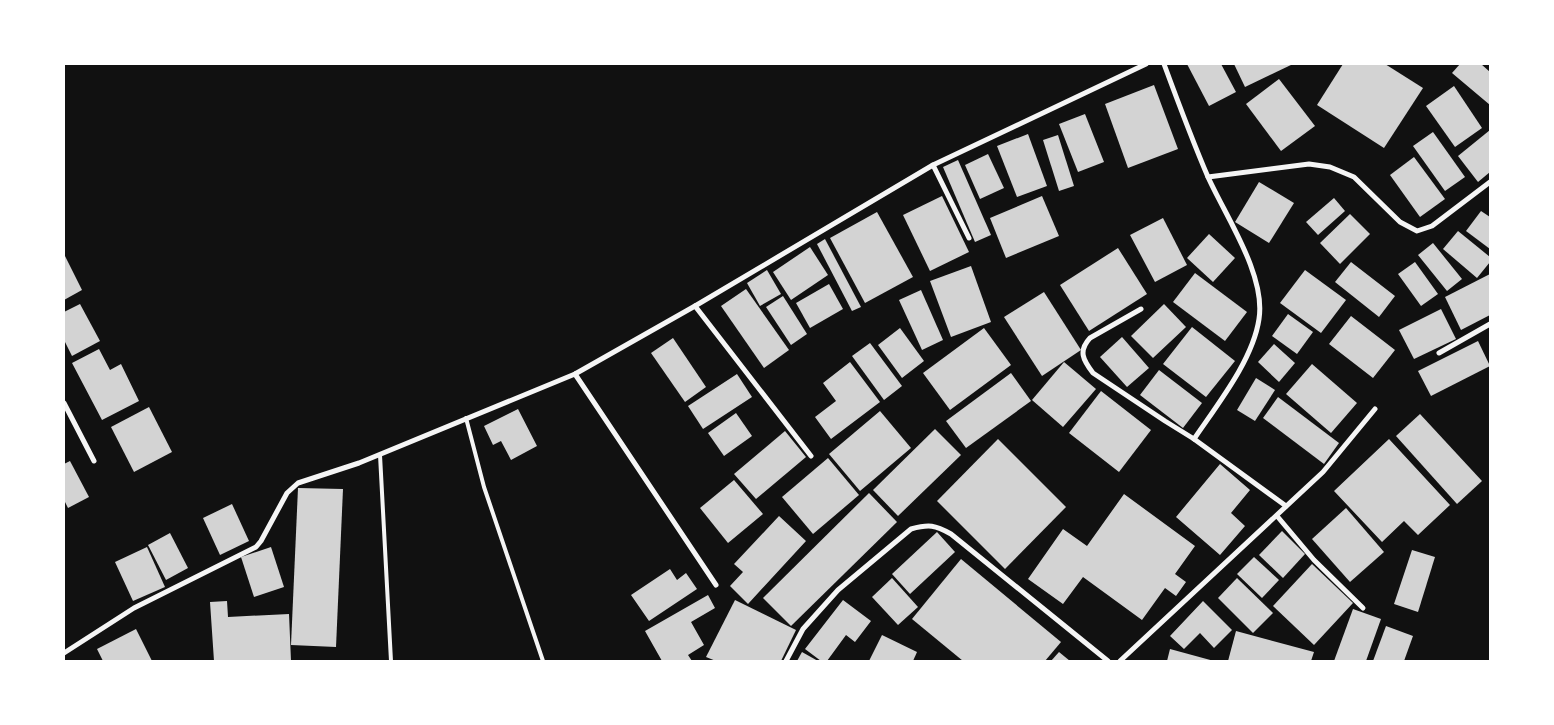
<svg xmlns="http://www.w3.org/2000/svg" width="1554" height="725" font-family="'Asap Condensed',sans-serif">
  <rect width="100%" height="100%" fill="#111"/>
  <g fill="#d3d3d3">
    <polygon points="1187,64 1221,64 1236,92 1209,106"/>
    <polygon points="1234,64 1293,64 1245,87"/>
    <polygon points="1343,64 1385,64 1423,88 1384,148 1317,105"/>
    <polygon points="1460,64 1481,64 1490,72 1490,105 1452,73"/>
    <polygon points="1279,79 1315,126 1281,151 1246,104"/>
    <polygon points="1154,85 1178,149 1128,168 1105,104"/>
    <polygon points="1454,86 1482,128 1455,147 1426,106"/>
    <polygon points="1085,114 1104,162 1078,172 1059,124"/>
    <polygon points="1490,130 1490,172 1478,182 1458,156"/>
    <polygon points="1433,132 1465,177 1445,191 1413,146"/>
    <polygon points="1028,134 1047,186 1017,197 997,146"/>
    <polygon points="1058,135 1074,186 1059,191 1043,140"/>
    <polygon points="988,154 1004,188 980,199 965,165"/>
    <polygon points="1414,157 1445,199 1420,217 1390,175"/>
    <polygon points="958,160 991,235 975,242 943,167"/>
    <polygon points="1259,182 1294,203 1269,243 1235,222"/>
    <polygon points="942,196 969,252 930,271 903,215"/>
    <polygon points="1042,196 1059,236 1006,258 990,218"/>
    <polygon points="1334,198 1345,211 1318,235 1306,222"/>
    <polygon points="1481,211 1490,217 1490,249 1466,231"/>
    <polygon points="877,212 913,277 865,303 830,238"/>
    <polygon points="1350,214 1370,234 1340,264 1320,243"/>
    <polygon points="1163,218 1187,265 1155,282 1130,235"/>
    <polygon points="1458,231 1490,257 1490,262 1477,278 1443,249"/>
    <polygon points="1209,234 1235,258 1213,282 1187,258"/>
    <polygon points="825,239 861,307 852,311 817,244"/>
    <polygon points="1433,243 1462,279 1447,291 1418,255"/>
    <polygon points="810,247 828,275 791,300 773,272"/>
    <polygon points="1118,248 1147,294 1089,331 1060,285"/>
    <polygon points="64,254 82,290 64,300"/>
    <polygon points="1351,262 1395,296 1379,317 1335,282"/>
    <polygon points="1415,262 1438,294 1421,306 1398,274"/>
    <polygon points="971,266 991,322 951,337 930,281"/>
    <polygon points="767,270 781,294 760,306 747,283"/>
    <polygon points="1305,270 1346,300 1321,333 1280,303"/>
    <polygon points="1195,273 1247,312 1225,341 1173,302"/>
    <polygon points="1490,274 1490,315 1461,330 1445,297"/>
    <polygon points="829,284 843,309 810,328 796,303"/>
    <polygon points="746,289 789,350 764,368 721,306"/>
    <polygon points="921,290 943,340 922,350 899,300"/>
    <polygon points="1044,292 1081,350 1042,376 1004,317"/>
    <polygon points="783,296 807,334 791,345 766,307"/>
    <polygon points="80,304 100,341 72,356 64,340 64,312"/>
    <polygon points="1164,304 1186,327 1153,358 1131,336"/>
    <polygon points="1441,309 1456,339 1414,359 1399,330"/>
    <polygon points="1288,314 1313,332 1297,354 1272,336"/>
    <polygon points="1351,316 1395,350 1373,378 1329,344"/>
    <polygon points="1192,327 1235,361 1206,397 1163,364"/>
    <polygon points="900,328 924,361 902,378 878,345"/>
    <polygon points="984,328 1011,365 950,410 923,373"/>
    <polygon points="1122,337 1149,368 1127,387 1100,357"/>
    <polygon points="673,338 706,387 685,402 651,353"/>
    <polygon points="1478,341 1490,366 1431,396 1418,371"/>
    <polygon points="870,343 902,386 884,400 852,356"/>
    <polygon points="1274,344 1295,363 1279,382 1258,362"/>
    <polygon points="99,349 110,370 121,364 139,401 102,420 72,363"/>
    <polygon points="850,362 880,402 831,439 815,417 836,401 823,383"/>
    <polygon points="1064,362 1096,389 1063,427 1032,400"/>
    <polygon points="1312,364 1357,403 1331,433 1286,394"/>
    <polygon points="1159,370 1202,403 1183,428 1140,395"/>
    <polygon points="1011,373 1031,401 966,448 946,421"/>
    <polygon points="737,374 752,397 703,429 688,406"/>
    <polygon points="1256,378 1275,390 1255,421 1237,410"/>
    <polygon points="1101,391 1151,430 1119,472 1069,433"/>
    <polygon points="1278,397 1339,443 1324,464 1263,418"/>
    <polygon points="149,407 172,452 134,472 111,427"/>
    <polygon points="518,409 537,446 511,460 501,441 493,445 484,426"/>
    <polygon points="880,411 911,448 860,491 829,454"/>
    <polygon points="736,413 752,436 724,456 708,433"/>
    <polygon points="1420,414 1482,481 1457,504 1396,436"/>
    <polygon points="935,429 961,455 898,516 873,490"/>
    <polygon points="785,431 806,457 756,499 734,474"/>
    <polygon points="998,439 1066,507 1005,569 937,501"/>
    <polygon points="1389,439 1450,505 1418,535 1404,521 1382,542 1334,491"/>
    <polygon points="828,458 859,495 813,534 782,497"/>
    <polygon points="70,461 89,497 68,508 64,500 64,464"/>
    <polygon points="1220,464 1250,490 1231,513 1245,526 1220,555 1176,517"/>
    <polygon points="734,480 763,514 728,543 700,508"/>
    <polygon points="298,488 343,489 336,647 291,645"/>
    <polygon points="869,493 897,522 791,626 763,598"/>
    <polygon points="1124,494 1195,546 1175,574 1186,582 1176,596 1165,588 1142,620 1083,577 1063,604 1028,579 1063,529 1087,546"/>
    <polygon points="232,504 249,541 220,555 203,518"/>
    <polygon points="1346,508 1384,552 1350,582 1312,539"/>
    <polygon points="779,516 806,541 748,604 730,586 743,572 734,564"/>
    <polygon points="1282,531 1305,554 1283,578 1259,555"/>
    <polygon points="937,532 955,552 910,594 892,574"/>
    <polygon points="170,533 188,568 166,580 148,545"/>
    <polygon points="147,547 165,587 133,601 115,562"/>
    <polygon points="271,547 284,587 254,597 241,557"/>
    <polygon points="1412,550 1435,557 1418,612 1394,604"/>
    <polygon points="1254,557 1279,580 1262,598 1237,574"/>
    <polygon points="961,559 1061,642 1045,661 963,661 912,619"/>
    <polygon points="1312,564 1353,603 1314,645 1273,606"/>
    <polygon points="670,569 677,580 686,573 697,589 649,621 631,595"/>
    <polygon points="892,578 918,607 898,625 872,597"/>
    <polygon points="1237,578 1273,613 1253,633 1218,598"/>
    <polygon points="708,595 715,608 691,622 704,645 688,655 692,661 662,661 645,631"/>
    <polygon points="735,600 796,630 781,661 716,661 706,657"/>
    <polygon points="843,600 871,621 855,642 846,635 827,661 821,661 805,649"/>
    <polygon points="227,601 228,617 289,614 291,661 214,661 210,602"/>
    <polygon points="1203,601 1232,630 1214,648 1200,633 1184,649 1170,636"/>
    <polygon points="1353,609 1381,619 1366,661 1334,661"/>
    <polygon points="1386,626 1413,636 1404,661 1373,661"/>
    <polygon points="136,629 152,661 103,661 97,649"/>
    <polygon points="1236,631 1314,652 1311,661 1228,661"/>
    <polygon points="882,635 917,652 913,661 869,661"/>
    <polygon points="1170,649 1214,661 1167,661"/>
    <polygon points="802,652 818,661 797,661"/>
    <polygon points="1059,652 1070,661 1051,661"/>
  </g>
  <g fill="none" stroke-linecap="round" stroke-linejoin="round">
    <g stroke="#f5f5f5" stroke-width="4">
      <polyline points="466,418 484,487 543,661"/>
      <polyline points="380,455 391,661"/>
    </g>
    <g stroke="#f5f5f5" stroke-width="5">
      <path d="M 1164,64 C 1178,102 1192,140 1208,177 C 1226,217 1266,275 1259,319 C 1253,360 1217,405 1194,439"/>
      <polyline points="933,165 969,238"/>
      <polyline points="1208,177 1309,164 1330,167 1354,177 1400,222 1417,231 1432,226 1490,182"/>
      <polyline points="695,306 811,456"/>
      <path d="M 1141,309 L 1090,338 C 1078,351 1083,360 1093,373 L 1165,421 L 1194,439 L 1286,506"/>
      <polyline points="1439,353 1490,324"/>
      <polyline points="575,374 716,585"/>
      <polyline points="64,403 94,461"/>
      <polyline points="1277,516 1314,560 1363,608"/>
      <polyline points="64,653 134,608 256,547 261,541 287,493 298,483 359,463 575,374 695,306 933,165 1146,64"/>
      <path d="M 786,661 L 803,629 L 838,590 L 911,529 C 929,524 935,525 951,534 L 1108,661"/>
      <polyline points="1120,661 1323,472 1375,409"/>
    </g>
  </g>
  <rect width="1554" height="725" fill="none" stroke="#ffffff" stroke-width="130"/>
</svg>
